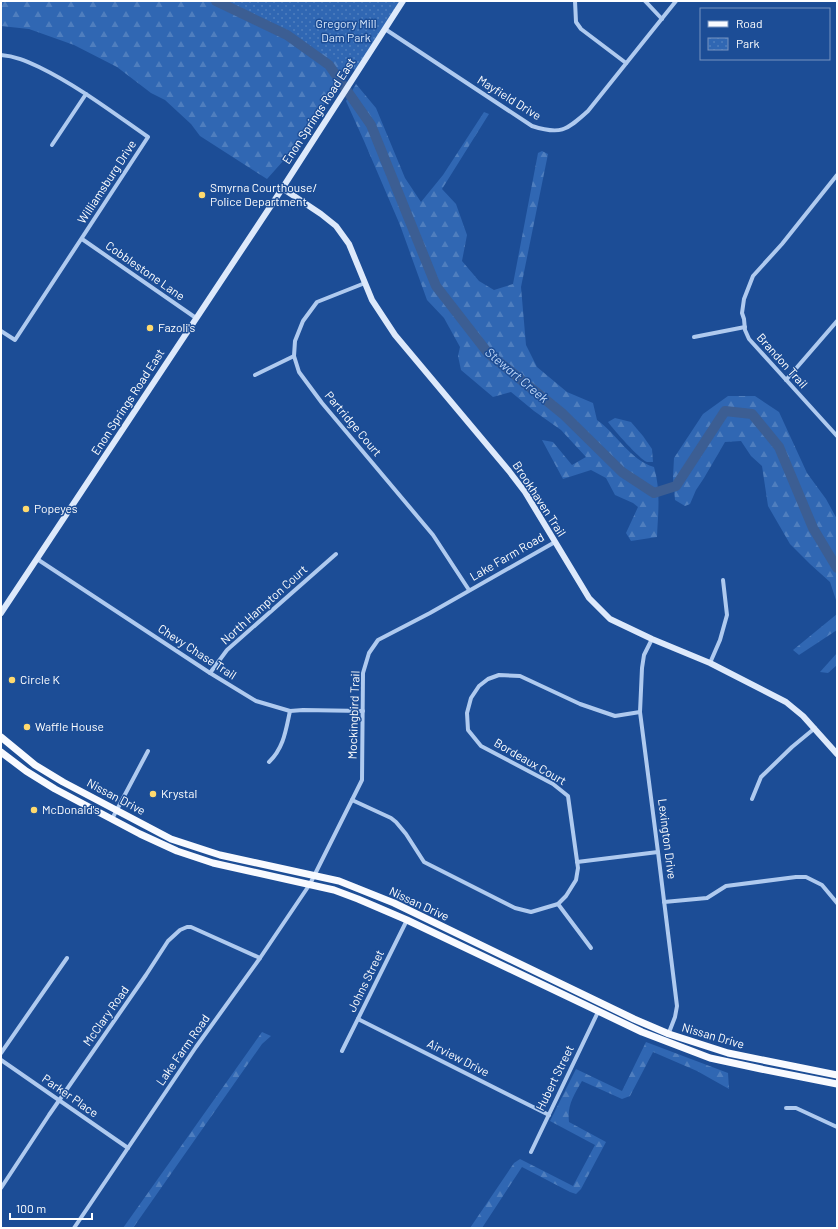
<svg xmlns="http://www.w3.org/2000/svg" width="838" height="1229" font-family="Barlow,sans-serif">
  <defs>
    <pattern id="forest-firs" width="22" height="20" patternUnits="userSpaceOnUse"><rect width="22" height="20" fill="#3067b3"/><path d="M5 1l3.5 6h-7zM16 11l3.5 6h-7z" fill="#4f7ebe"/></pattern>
    <pattern id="park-dots" width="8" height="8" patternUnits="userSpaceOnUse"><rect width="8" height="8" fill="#3067b3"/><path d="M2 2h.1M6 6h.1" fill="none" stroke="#4f7ebe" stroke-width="1.8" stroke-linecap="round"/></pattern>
  </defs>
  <rect width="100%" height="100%" fill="#1c4d96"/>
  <g fill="url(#forest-firs)">
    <polygon points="1,1 395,1 353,63 292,151 267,179 200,136 191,124 165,100 151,93 117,67 74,45 29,29 1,26"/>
    <path d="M 356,84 L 376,108 L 405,178 L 421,202 L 443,175 L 484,112 L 489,114 L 442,189 L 456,204 L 467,235 L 462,261 L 479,281 L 494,290 L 513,284 L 538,153 L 542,151 L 548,154 L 521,287 L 526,345 L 537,367 L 567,392 L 593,403 L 597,420 C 617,434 630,460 654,467 C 661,491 658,513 657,537 L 631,541 L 626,533 L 638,507 L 633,503 L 615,495 L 606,478 L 591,470 L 563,479 L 542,440 L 553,442 L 572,465 L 586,457 L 561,430 L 534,411 L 511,392 L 493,397 L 461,370 L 458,356 L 460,347 L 444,318 L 427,300 L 400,225 L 364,141 L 346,101 Z"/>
    <polygon points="728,396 755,396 779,412 807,473 826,499 837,519 837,603 830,582 810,564 790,544 768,506 762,466 751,456 741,441 725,442 704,478 696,490 690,504 685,506 675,500 673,477 674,458 703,414"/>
    <path d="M 615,418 L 631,422 L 643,436 L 652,449 L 653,462 C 652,462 647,462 647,462 C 639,459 614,430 608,422 Z"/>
    <polygon points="837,614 837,630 799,655 793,650"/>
    <polygon points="837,653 837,665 828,673 820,672"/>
    <polygon points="262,1032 271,1036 262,1044 133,1228 123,1228"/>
    <path d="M 646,1042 L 728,1073 L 729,1089 L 697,1071 L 653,1052 L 630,1096 L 622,1099 L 582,1081 C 574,1095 567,1105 569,1122 L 606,1142 L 581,1189 L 576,1194 L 570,1192 L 522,1167 L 482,1228 L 470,1228 L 514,1163 L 520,1159 L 573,1186 L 595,1145 L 550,1121 L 576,1069 L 622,1091 Z"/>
  </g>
  <polygon fill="url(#park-dots)" points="223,1 403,1 357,71"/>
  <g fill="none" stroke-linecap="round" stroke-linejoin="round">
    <polyline stroke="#3c5e93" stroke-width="10" points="216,1 287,35 329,65 371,125 436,286 488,353 563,414 622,472 654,493 676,486 725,411 752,414 779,447 813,528 837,568"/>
    <g stroke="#afcaef" stroke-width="4">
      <polyline points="575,1 576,22 581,29 626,63"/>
      <polyline points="645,1 662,19"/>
      <path d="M 385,29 L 532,126 C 560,135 566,131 588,111 L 676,1"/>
      <path d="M 1,55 C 15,56 26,61 39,67 C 78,86 112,112 148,137 L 15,340 L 1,331"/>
      <polyline points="52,145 86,94"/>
      <polyline points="837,175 782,244 753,276 744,299 742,313 744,319 745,330 749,339 837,436"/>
      <polyline points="82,239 196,318"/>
      <polyline points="365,283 317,302 303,321 295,341 294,356 299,372 322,403 433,535 469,590"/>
      <polyline points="694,337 745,327"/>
      <polyline points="255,375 294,356"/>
      <polyline points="786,380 837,321"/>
      <polyline points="37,559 210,673 256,701 290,711 303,710 363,711"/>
      <polyline points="652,639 644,655 642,668 640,712 658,852 677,1006 675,1017 668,1035"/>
      <polyline points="710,663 720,640 727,615 723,580"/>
      <polyline points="210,673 227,650 336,554"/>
      <path d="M 269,762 C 284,748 286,729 290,711"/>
      <polyline points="752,799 761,777 792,747 815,728"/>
      <polyline points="352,800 391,818 396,822 406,834 424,862 515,908 531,912 558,904 566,896 576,880 578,868 568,796 553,784 481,746 468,730 467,713 471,698 479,686 488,679 499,675 520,676 580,704 615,716 640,712"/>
      <polyline points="112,819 148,751"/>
      <polyline points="577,862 658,852"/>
      <polyline points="664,902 707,898 726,886 796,877 806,877 822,885 837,903"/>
      <polyline points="558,904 591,948"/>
      <polyline points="358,1019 549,1115"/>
      <polyline points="342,1051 407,920"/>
      <polyline points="1,1053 67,958"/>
      <polyline points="1,1060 128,1148"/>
      <polyline points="786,1108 796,1108 837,1127"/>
      <polyline points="531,1152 598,1012"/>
      <polyline points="1,1188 49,1115 146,975 168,941 180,930 187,927 191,927 260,958"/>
      <polyline points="74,1228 196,1047 260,958 310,884 362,780 363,673 369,653 378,640 430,613 555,542"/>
    </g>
    <g stroke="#dde9fb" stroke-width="6">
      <polyline points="282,188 321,214 336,226 349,244 372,300 395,335 509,471 525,492 589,598 610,619 652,639 710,663 786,702 803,716 837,754"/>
      <polyline points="1,613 278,195 403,1"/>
    </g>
    <g stroke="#f8faff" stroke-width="7">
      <polyline points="1,737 35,765 63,782 171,839 220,855 339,881 394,903 634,1019 669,1034 728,1053 837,1075"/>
      <polyline points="1,752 26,771 55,789 140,834 177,851 213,863 334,890 358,899 407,920 642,1032 710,1058 761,1069 837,1084"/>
    </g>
  </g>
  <g fill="#ffda6e" stroke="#1c4d96" stroke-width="1.5">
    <circle cx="202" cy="195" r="4"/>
    <circle cx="150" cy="328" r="4"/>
    <circle cx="26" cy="509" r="4"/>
    <circle cx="12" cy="680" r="4"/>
    <circle cx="27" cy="727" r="4"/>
    <circle cx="153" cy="794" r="4"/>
    <circle cx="34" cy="810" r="4"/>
  </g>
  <g text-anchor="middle" stroke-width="3" stroke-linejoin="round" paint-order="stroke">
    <g font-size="12" fill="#d6e6fb" stroke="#1c4d96">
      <text x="346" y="28">Gregory Mill<tspan x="346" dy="14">Dam Park</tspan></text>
    </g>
    <g font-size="12" fill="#fff" stroke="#1c4d96">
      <text transform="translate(509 98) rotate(32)" y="4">Mayfield Drive</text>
      <text transform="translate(319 111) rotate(-57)" y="4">Enon Springs Road East</text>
      <text transform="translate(107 182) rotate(-57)" y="4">Williamsburg Drive</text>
      <text transform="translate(145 271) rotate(35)" y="4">Cobblestone Lane</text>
      <text transform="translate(782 361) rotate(48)" y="4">Brandon Trail</text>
      <text transform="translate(128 402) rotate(-57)" y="4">Enon Springs Road East</text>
      <text transform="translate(353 424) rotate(50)" y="4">Partridge Court</text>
      <text transform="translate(539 499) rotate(57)" y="4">Brookhaven Trail</text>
      <text transform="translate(507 557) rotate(-30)" y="4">Lake Farm Road</text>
      <text transform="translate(264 605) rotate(-42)" y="4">North Hampton Court</text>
      <text transform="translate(197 652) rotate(33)" y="4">Chevy Chase Trail</text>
      <text transform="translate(354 715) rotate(-88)" y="4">Mockingbird Trail</text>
      <text transform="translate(530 762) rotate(30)" y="4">Bordeaux Court</text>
      <text transform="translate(116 797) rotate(28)" y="4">Nissan Drive</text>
      <text transform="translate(667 839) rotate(83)" y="4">Lexington Drive</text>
      <text transform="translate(419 904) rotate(25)" y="4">Nissan Drive</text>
      <text transform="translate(366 981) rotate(-64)" y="4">Johns Street</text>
      <text transform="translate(106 1016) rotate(-55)" y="4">McClary Road</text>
      <text transform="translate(713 1036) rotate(16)" y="4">Nissan Drive</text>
      <text transform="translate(183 1050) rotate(-55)" y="4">Lake Farm Road</text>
      <text transform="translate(458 1058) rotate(27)" y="4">Airview Drive</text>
      <text transform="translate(555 1078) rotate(-64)" y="4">Hubert Street</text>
      <text transform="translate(70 1096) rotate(35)" y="4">Parker Place</text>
    </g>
    <g font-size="12" fill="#fff" stroke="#1c4d96" text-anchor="start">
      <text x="210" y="192">Smyrna Courthouse/<tspan x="210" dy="14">Police Department</tspan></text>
      <text x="158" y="332">Fazoli's</text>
      <text x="34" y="513">Popeyes</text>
      <text x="20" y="684">Circle K</text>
      <text x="35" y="731">Waffle House</text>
      <text x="161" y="798">Krystal</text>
      <text x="42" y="814">McDonald's</text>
    </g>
    <g font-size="13" font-style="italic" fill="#bcd5f6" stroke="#1c4d96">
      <text transform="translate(517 375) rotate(40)" y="5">Stewart Creek</text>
    </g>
  </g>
  <rect width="838" height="1229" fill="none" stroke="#ffffff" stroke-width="4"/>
  <rect x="700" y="8" width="130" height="52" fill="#1c4d96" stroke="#7794c0"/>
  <rect x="708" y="21" width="20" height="6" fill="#f8faff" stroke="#7794c0"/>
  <text x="736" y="28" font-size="12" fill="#ffffff">Road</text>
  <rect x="708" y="38" width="20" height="12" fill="url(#park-dots)" stroke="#7794c0"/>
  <text x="736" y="48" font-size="12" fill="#ffffff">Park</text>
  <path d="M10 1213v6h82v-6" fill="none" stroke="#ffffff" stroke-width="2"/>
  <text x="16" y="1213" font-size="12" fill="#ffffff" stroke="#1c4d96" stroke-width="3" paint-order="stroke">100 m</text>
</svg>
